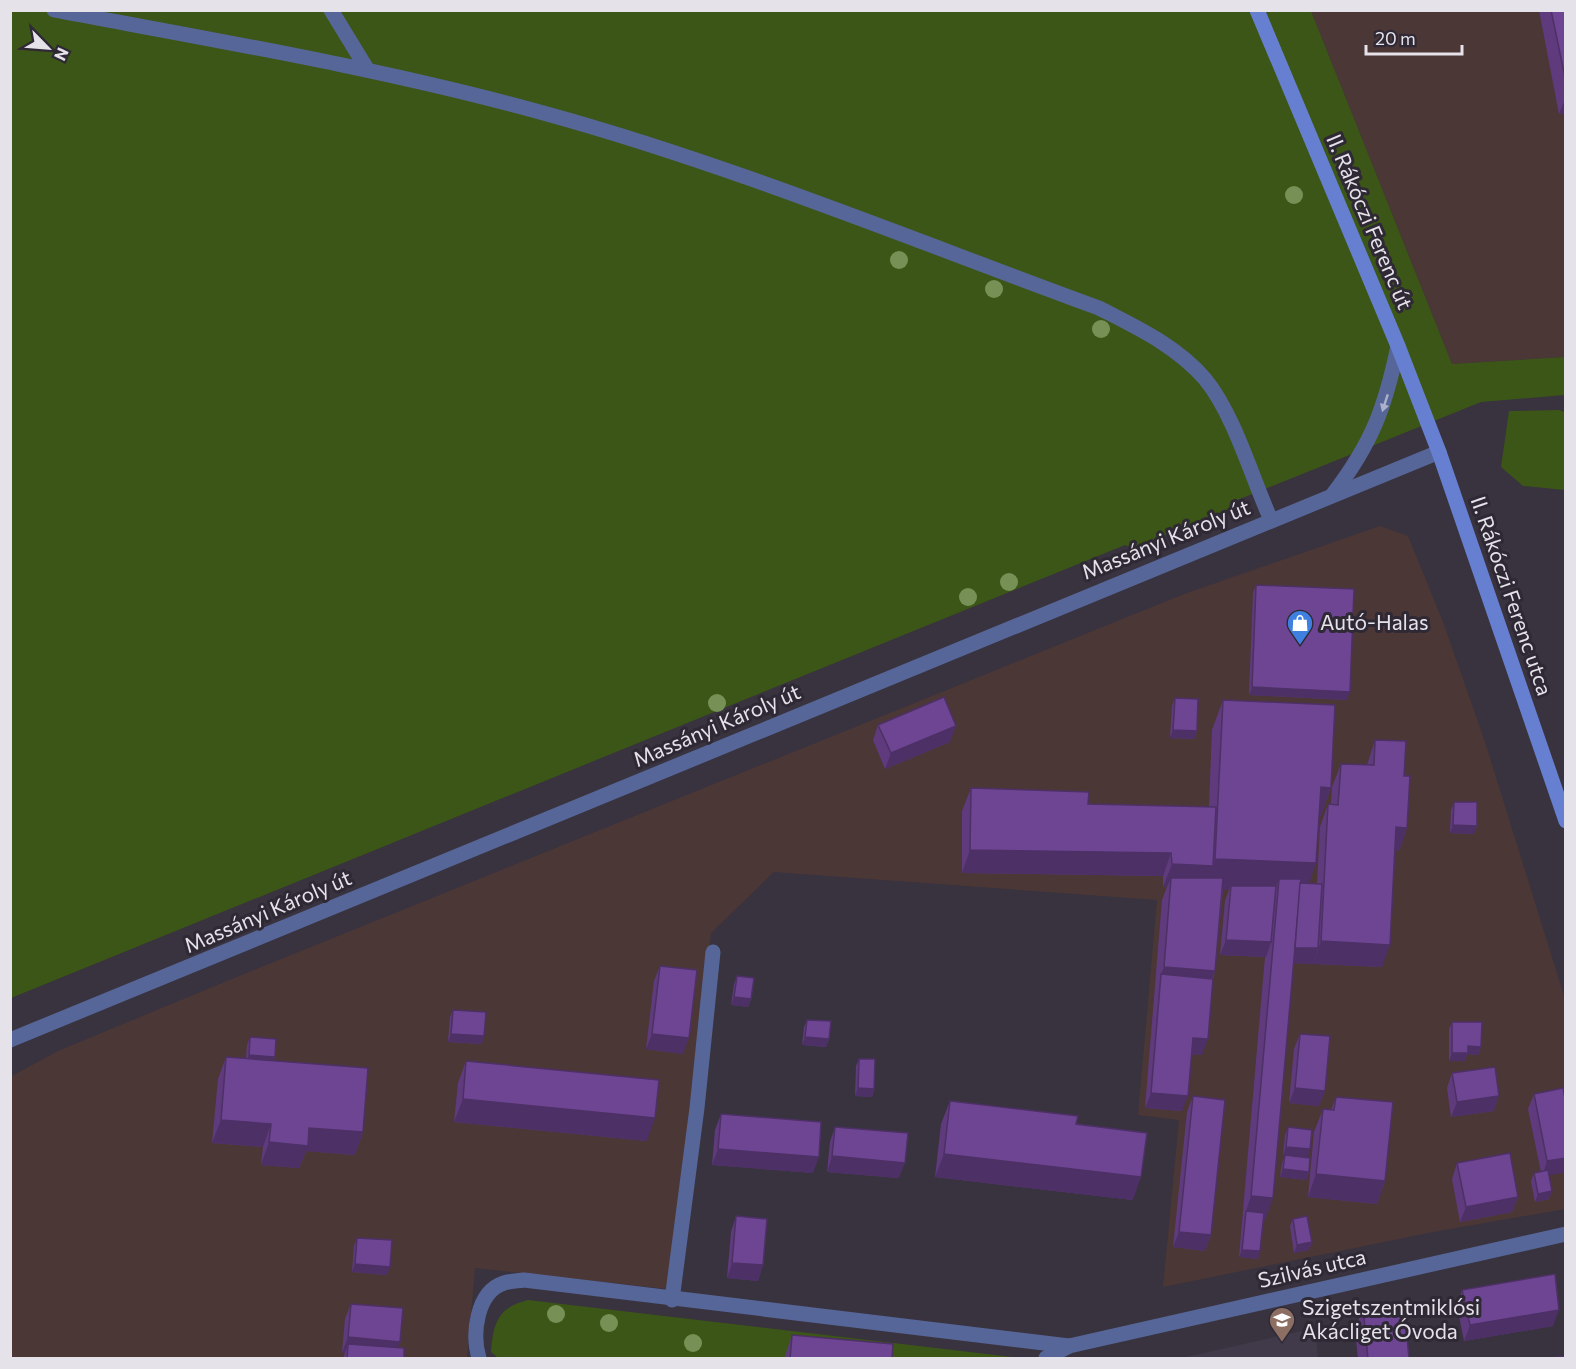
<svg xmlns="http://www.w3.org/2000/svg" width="1576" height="1369" font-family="Commissioner,sans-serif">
  <rect width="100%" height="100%" fill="#38333e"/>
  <g fill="#4c3737">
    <polygon points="1311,11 1565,11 1565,357 1452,364"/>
    <polygon points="1380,526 1408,536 1443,622 1485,742 1565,999 1565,1209 1433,1232 1163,1287 1179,1120 1138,1115 1157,900 774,872 711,933 668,1289 475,1268 467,1358 11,1358 10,1077 58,1051 227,981 1184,594"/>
  </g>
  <polygon fill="#403a4b" points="1315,1328 1318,1358 1181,1358"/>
  <g fill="#3c5617">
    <polygon points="11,11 1311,11 1452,364 1565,357 1565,395 1481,402 1235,501 1234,507 1133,548 1125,545 11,998"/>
    <polygon points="1559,410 1565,412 1565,490 1523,486 1501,467 1509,411"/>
    <path d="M 528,1300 L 1012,1357 L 498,1358 L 491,1352 C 493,1323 498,1307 528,1300 Z"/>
  </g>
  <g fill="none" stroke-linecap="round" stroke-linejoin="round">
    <g stroke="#566699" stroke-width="15">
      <path d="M 54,10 C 219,41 385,69 547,114 C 732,165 918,242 1099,308 C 1136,327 1177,346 1205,379 C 1234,414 1252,478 1271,520"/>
      <polyline points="331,10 367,69"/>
    </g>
    <g stroke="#566699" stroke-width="15">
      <polyline points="672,1300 697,1108 713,952"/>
      <path d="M 479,1358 C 472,1335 476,1292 504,1283 C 510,1281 518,1281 524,1280 L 1069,1346"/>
      <polyline points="1046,1358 1069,1346 1566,1234"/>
    </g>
    <g stroke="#566699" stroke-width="15">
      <path d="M 1333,494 C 1372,443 1385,408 1398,346"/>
      <polyline points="10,1040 1439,452"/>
    </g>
    <polyline stroke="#677fd0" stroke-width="15" points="1257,10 1398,346 1439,452 1566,821"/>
  </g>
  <g fill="#779056">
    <circle cx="1294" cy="195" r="9"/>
    <circle cx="899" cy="260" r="9"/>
    <circle cx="994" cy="289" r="9"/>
    <circle cx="1101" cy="329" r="9"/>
    <circle cx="1009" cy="582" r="9"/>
    <circle cx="968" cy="597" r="9"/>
    <circle cx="717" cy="703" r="9"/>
    <circle cx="556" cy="1314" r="9"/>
    <circle cx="609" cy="1323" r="9"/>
    <circle cx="693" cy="1343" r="9"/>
  </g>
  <g fill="#5f3b7e">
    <polygon points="1539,10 1566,10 1566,113 1559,114"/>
    <polygon points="1256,585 1347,700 1249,695 1253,593"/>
    <polygon points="1175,698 1197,731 1194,739 1170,738 1172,706"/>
    <polygon points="1223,700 1331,788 1320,817 1319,817 1309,884 1317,884 1320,827 1328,804 1331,804 1332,787 1341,764 1367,765 1375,740 1404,776 1407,828 1399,851 1395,850 1382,967 1293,963 1265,1221 1263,1220 1258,1259 1239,1257 1265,957 1220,955 1225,901 1229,890 1223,889 1215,971 1213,979 1202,1055 1191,1054 1182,1111 1145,1108 1162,900 1167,887 1163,887 1163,876 962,873 962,811 971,788 1088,804 1209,807 1212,730"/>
    <polygon points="878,725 950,742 885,769 873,740"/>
    <polygon points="1454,802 1474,834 1450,833 1451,810"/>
    <polygon points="660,966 683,1054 646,1049 654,981"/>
    <polygon points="737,976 751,999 748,1007 731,1005 734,984"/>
    <polygon points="453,1010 482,1044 448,1042 450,1017"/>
    <polygon points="807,1020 829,1039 826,1047 802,1045 804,1027"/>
    <polygon points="1452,1022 1481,1047 1478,1055 1467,1054 1465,1061 1449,1061 1449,1029"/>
    <polygon points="1300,1034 1325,1091 1319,1106 1289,1103 1294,1049"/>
    <polygon points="250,1037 275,1057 273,1060 363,1132 355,1155 306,1151 299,1168 261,1165 263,1147 212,1143 218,1079 226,1057 246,1058 247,1045"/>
    <polygon points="859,1059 874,1089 872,1097 855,1096 856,1066"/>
    <polygon points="466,1061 647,1141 454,1122 458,1083"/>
    <polygon points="1452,1073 1494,1111 1451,1117 1447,1088"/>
    <polygon points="1563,1088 1549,1176 1552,1191 1549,1199 1535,1202 1531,1181 1534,1173 1541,1172 1528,1109 1534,1094"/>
    <polygon points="1193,1096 1211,1235 1205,1251 1173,1247 1187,1112"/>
    <polygon points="1336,1097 1385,1181 1377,1204 1308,1197 1314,1132 1323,1109 1331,1110"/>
    <polygon points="950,1101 1076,1124 1133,1200 935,1177 941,1124"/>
    <polygon points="721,1114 813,1173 712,1165 715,1130"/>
    <polygon points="835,1127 899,1178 827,1172 830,1142"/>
    <polygon points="1288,1127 1308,1157 1283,1155 1285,1135"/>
    <polygon points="1285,1155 1309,1172 1306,1180 1280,1177 1282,1163"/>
    <polygon points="1457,1163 1518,1197 1512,1212 1460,1222 1452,1179"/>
    <polygon points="736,1216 763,1265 758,1281 727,1278 731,1232"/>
    <polygon points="1293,1219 1312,1242 1309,1250 1294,1253 1290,1226"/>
    <polygon points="357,1238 387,1275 352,1272 354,1246"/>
    <polygon points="1462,1290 1553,1326 1464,1341 1457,1306"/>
    <polygon points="351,1304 398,1348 404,1359 343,1359 345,1353 342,1353 345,1319"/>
    <polygon points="1363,1307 1409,1359 1358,1359 1355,1330"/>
    <polygon points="792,1335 892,1359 784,1359"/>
  </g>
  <g fill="#4d3066">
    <polygon points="1566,97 1566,113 1559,114"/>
    <polygon points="1252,687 1350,692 1347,700 1249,695"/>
    <polygon points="956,726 950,742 885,769 891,753"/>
    <polygon points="1173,730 1197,731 1194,739 1170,738"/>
    <polygon points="1321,787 1331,788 1320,817 1310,817"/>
    <polygon points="1453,825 1477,826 1474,834 1450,833"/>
    <polygon points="1396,827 1407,828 1399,851 1388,850"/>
    <polygon points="970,850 1171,853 1163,876 962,873"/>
    <polygon points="1215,859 1316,863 1306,893 1279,879 1274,892 1231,886 1229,890 1170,887 1171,878 1167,887 1163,887 1172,864 1213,866"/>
    <polygon points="1226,940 1271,942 1266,957 1220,955"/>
    <polygon points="1321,941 1390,945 1382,967 1313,964"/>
    <polygon points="1293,948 1318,948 1313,964 1287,963"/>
    <polygon points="1164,967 1215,971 1207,994 1161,974"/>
    <polygon points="734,997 751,999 748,1007 731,1005"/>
    <polygon points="451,1034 484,1036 482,1044 448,1042"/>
    <polygon points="652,1034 689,1038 683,1054 646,1049"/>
    <polygon points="805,1037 829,1039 826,1047 802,1045"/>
    <polygon points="1193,1038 1208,1039 1202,1055 1187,1054"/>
    <polygon points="1468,1046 1481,1047 1478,1055 1467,1054 1465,1061 1449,1061 1452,1053"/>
    <polygon points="249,1055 275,1057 272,1065 246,1063"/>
    <polygon points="858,1088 874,1089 872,1097 855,1096"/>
    <polygon points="1295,1088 1325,1091 1319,1106 1289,1103"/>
    <polygon points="1151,1093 1188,1096 1182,1111 1145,1108"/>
    <polygon points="1499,1096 1494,1111 1451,1117 1457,1102"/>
    <polygon points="463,1099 655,1118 647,1141 454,1122"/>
    <polygon points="221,1120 271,1124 263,1147 212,1143"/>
    <polygon points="309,1128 363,1132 355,1155 306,1151 299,1168 261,1165 269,1142"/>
    <polygon points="1286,1147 1310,1149 1308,1157 1283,1155"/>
    <polygon points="718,1149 819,1157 813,1173 712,1165"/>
    <polygon points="944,1154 1141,1177 1133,1200 935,1177"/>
    <polygon points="832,1156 905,1163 899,1178 827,1172"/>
    <polygon points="1566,1158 1566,1172 1542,1177 1547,1161"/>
    <polygon points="1283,1169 1309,1172 1306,1180 1280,1177"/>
    <polygon points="1316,1174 1385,1181 1377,1204 1308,1197"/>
    <polygon points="1552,1191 1549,1199 1535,1202 1538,1194"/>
    <polygon points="1251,1196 1273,1198 1265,1221 1245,1219 1246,1211"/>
    <polygon points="1518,1197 1512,1212 1460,1222 1466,1207"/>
    <polygon points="1179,1232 1211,1235 1205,1251 1173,1247"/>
    <polygon points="1312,1242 1309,1250 1294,1253 1297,1245"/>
    <polygon points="1242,1250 1260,1251 1258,1259 1239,1257"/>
    <polygon points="732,1263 763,1265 758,1281 727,1278"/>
    <polygon points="355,1264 390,1267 387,1275 352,1272"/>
    <polygon points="1559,1310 1553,1326 1464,1341 1470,1325"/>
    <polygon points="348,1337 400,1342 394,1357 348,1344 345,1353 342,1353"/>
  </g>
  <g fill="#6e4592" stroke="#4d3066" stroke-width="1.5">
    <polygon points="1551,10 1566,10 1566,82"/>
    <polygon points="1256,585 1354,589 1350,692 1252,687"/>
    <polygon points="944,697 956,726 891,753 878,725"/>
    <polygon points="1175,698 1198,699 1197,731 1173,730"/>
    <polygon points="1223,700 1335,705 1331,788 1321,787 1316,863 1215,859"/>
    <polygon points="1375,740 1406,741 1404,776 1410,776 1407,828 1396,827 1390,945 1321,941 1328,804 1338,805 1341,764 1374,765"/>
    <polygon points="971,788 1089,792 1088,804 1216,807 1213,866 1172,864 1171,853 970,850"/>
    <polygon points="1454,802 1477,802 1477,826 1453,825"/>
    <polygon points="1171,878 1223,878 1215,971 1164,967"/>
    <polygon points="1279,879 1301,879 1273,1198 1251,1196"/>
    <polygon points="1300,883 1322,884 1318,948 1295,948"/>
    <polygon points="1231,886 1276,886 1271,942 1226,940"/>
    <polygon points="660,966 697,970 689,1038 652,1034"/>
    <polygon points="1161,974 1213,979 1208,1039 1193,1038 1188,1096 1151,1093"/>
    <polygon points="737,976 754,978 751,999 734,997"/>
    <polygon points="453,1010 486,1012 484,1036 451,1034"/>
    <polygon points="807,1020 831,1021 829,1039 805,1037"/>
    <polygon points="1452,1022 1482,1022 1481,1047 1468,1046 1468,1053 1452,1053"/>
    <polygon points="1300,1034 1330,1036 1325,1091 1295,1088"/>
    <polygon points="250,1037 276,1039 275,1057 249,1055"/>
    <polygon points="226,1057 368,1068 363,1132 309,1128 308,1146 269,1142 271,1124 221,1120"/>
    <polygon points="859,1059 875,1059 874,1089 858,1088"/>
    <polygon points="466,1061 659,1080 655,1118 463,1099"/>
    <polygon points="1495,1067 1499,1096 1457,1102 1452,1073"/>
    <polygon points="1563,1088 1566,1103 1566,1158 1547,1161 1534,1094"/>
    <polygon points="1193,1096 1225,1100 1211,1235 1179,1232"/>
    <polygon points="1336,1097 1393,1102 1385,1181 1316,1174 1323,1109 1334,1110"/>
    <polygon points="950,1101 1078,1116 1076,1124 1147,1133 1141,1177 944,1154"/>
    <polygon points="721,1114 821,1122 819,1157 718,1149"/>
    <polygon points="835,1127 908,1133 905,1163 832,1156"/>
    <polygon points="1288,1127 1312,1130 1310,1149 1286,1147"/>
    <polygon points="1510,1153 1518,1197 1466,1207 1457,1163"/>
    <polygon points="1285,1155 1310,1158 1309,1172 1283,1169"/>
    <polygon points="1548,1170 1552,1191 1538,1194 1534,1173"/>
    <polygon points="1246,1211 1264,1213 1260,1251 1242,1250"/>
    <polygon points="736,1216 767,1219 763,1265 732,1263"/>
    <polygon points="1307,1216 1312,1242 1297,1245 1293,1219"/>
    <polygon points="357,1238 392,1240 390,1267 355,1264"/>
    <polygon points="1555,1274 1559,1310 1470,1325 1462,1290"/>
    <polygon points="1404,1302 1409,1359 1368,1359 1363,1307"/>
    <polygon points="351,1304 403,1308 400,1342 348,1337"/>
    <polygon points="792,1335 893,1344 892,1359 790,1359"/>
    <polygon points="348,1344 404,1348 404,1359 347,1359"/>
    <polygon points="1566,1356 1566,1359 1547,1359"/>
  </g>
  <defs><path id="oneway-solid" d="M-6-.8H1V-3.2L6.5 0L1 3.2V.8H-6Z" transform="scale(1.5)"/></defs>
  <use fill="#acb0ca" href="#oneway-solid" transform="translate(1385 403) rotate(108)"/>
  <defs>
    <g id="shop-pin" transform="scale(1.35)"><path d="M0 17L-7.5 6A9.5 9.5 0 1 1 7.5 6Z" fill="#3f7fe0" stroke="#2e2934"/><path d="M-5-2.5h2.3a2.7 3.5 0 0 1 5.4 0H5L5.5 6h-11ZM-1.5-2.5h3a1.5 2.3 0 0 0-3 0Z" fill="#fff"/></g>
    <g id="school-pin" transform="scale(1.35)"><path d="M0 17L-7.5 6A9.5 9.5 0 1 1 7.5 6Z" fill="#8d6e63" stroke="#2e2934"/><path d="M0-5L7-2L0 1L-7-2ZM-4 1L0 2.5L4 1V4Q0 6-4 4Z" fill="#fff"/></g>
  </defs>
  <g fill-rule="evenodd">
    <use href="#shop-pin" x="1300" y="623"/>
    <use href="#school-pin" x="1282" y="1320"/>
  </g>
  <g text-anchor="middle" stroke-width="6" stroke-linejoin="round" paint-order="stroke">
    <g font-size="21" fill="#e6e2ea" stroke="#2e2934">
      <text transform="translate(1369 222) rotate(67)" y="7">II. Rákóczi Ferenc út</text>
      <text transform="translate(1166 540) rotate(-22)" y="7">Massányi Károly út</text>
      <text transform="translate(1511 596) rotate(71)" y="7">II. Rákóczi Ferenc utca</text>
      <text transform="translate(717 726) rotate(-23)" y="7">Massányi Károly út</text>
      <text transform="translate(268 912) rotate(-23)" y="7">Massányi Károly út</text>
      <text transform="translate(1312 1269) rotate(-13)" y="7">Szilvás utca</text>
    </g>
    <g font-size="21" fill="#e6e2ea" stroke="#2e2934" text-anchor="start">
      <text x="1320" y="630">Autó-Halas</text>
      <text x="1302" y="1315">Szigetszentmiklósi<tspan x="1302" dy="24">Akácliget Óvoda</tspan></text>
    </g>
  </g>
  <rect width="1576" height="1369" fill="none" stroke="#e6e2ea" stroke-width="24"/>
  <g transform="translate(48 48) rotate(115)" stroke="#2e2934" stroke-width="4.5" paint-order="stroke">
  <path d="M0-4.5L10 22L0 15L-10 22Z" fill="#e6e2ea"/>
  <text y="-9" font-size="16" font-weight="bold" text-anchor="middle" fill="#e6e2ea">N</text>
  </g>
  <path d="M1366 45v9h96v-9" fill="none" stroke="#e6e2ea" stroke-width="3"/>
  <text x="1375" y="45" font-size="18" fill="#e6e2ea" stroke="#2e2934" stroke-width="4.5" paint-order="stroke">20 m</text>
</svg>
